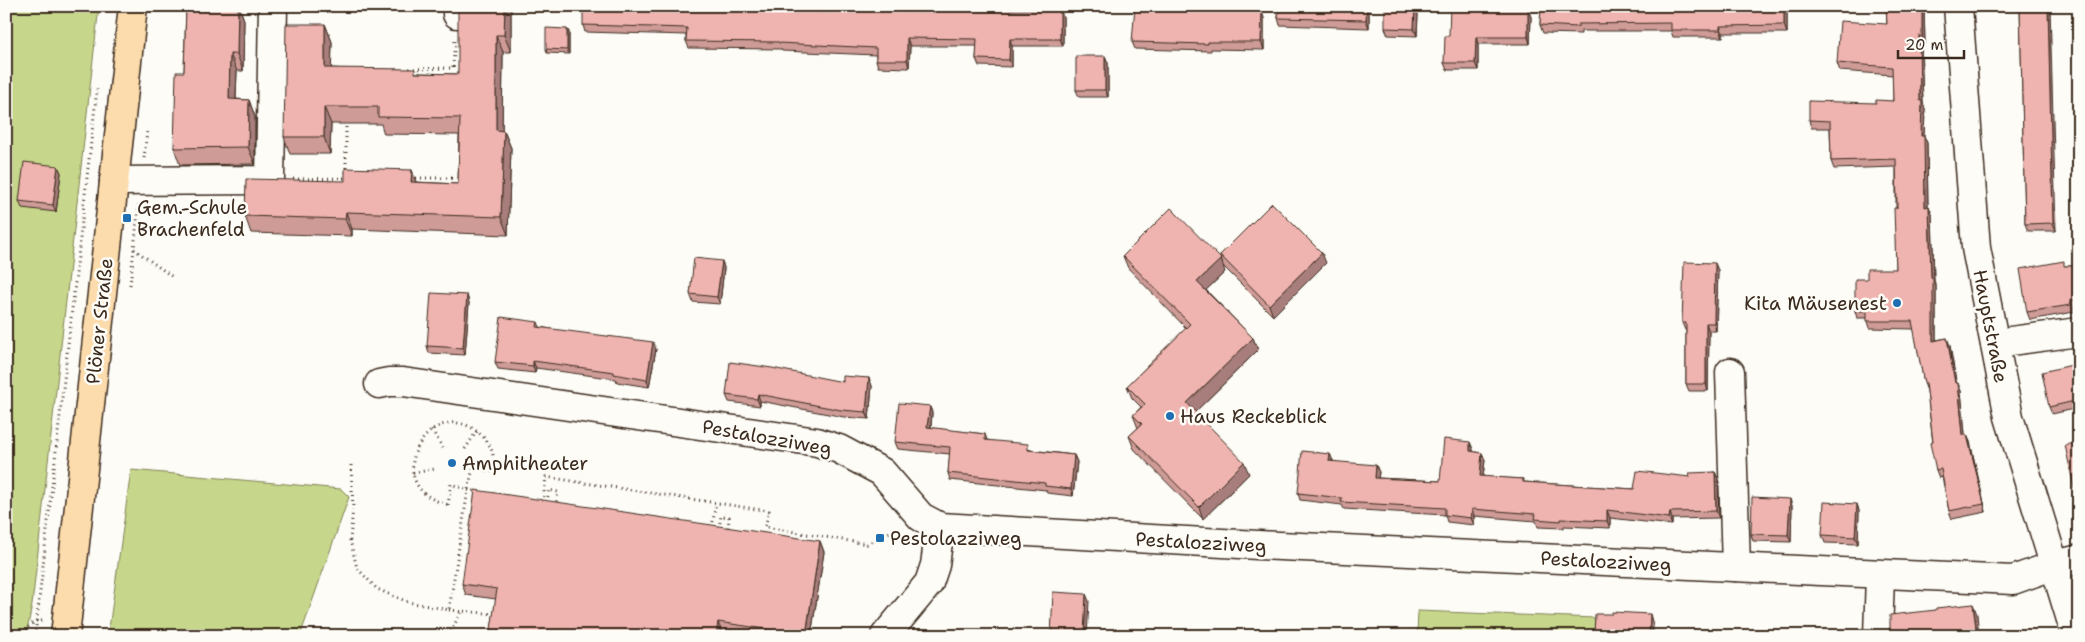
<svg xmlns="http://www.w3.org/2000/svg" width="2085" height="642" font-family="'Shantell Sans',sans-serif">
  <rect width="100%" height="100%" fill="#fdfcf7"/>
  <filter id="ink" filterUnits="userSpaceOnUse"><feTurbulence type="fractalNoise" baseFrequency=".02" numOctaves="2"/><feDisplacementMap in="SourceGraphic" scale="10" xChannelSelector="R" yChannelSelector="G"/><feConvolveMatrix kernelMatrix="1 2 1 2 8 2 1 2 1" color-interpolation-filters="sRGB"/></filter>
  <g filter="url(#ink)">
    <g fill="#c6d78b" stroke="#808054">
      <polygon points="6,6 99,6 32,605 26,636 6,636"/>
      <polygon points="131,470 341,489 349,497 300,636 108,636"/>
      <polygon points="1418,611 1595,618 1594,636 1417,636"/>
    </g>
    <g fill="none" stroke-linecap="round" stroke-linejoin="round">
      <g stroke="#3b2a1e" stroke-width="31">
        <g id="minor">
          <polyline points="1958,6 1976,248 2009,417 2076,636"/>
          <polyline points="457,14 457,6"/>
          <polyline points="114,181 270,180 273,6"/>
          <polyline points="1995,343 2079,332"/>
          <polyline points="1730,372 1736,567"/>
          <polyline points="379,384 389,382 403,382 817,442 839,449 882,472 921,517 940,527 1258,545 2013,580 2055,565 2079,559"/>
          <polyline points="885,636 929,583 935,565 940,527"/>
          <polyline points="1878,636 1880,575"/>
        </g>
      </g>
      <g stroke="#3b2a1e" stroke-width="31">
        <polyline id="major" points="65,636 133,6"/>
      </g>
      <g stroke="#3b2a1e" stroke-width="3" stroke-dasharray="1 4" stroke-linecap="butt">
        <polyline points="409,69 453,68 455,38"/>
        <polyline points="144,158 147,132"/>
        <polyline points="346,173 346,121"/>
        <polyline points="411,178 452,178"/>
        <polyline points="293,179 347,178"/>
        <polyline points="134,249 174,278"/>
        <polyline points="130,285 139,204"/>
        <polyline points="432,430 443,448"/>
        <polyline points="465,449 477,431"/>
        <polyline points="351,465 353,508 350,540 357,568 377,589 408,602 449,610 468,490 478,492"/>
        <polyline points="413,473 435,469"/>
        <polyline points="543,502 546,477 769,511 765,527 867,544 898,528"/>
        <polyline points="547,502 549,490 558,492 556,504"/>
        <path d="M 448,505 L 451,484 L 468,490 L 473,468 L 494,472 C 495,457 492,444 480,434 C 431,390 373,489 450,505"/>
        <polyline points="712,527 716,503"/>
        <polyline points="719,528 721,516 729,517 728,529"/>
        <polyline points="449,610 496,614"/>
        <polyline points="16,636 36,621 43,621"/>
        <polyline points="35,636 97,89"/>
        <polyline points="449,636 461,611"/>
      </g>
      <use href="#minor" stroke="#fdfcf7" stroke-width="28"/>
      <use href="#major" stroke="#fcdcac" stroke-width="28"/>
    </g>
    <g fill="#ce9b97" stroke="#3b2a1e">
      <polygon points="186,6 239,6 244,20 243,71 237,71 236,99 249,100 255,117 255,164 180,165 174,148 184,72"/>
      <polygon points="463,6 511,6 511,52 503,52 502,130 504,131 511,148 508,235 352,229 352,236 251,233 245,216 345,181 412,170 416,182 458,184 459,135 384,134 381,124 331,124 330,154 290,154 284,137 325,24 332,42 331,68 417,73 458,74"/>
      <polygon points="828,6 856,6 858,11 924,12 1012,10 1060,9 1063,17 1063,46 1012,46 1012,67 979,66 976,59 977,46 910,46 909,68 878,67 876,60 876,55 782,51 781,49 689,48 686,41 686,35 585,32 583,25 715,9 828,12"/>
      <polygon points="1209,6 1210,10 1264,18 1264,50 1211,49 1211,51 1135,49 1132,42 1184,8"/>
      <polygon points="1279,6 1369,6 1369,28 1280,25 1278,18"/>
      <polygon points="1471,6 1472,9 1528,9 1531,17 1530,44 1478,44 1478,70 1447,70 1444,63 1449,36"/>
      <polygon points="1541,6 1787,6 1787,33 1723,33 1723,37 1673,37 1671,31 1581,31 1581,34 1543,33 1540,25"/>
      <polygon points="1886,6 1924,6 1925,44 1921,44 1923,103 1925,109 1924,136 1927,143 1928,207 1932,214 1934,281 1936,286 1936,340 1947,338 1950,346 1956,383 1961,391 1965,435 1967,435 1970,442 1986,512 1952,519 1949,511 1942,477 1939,478 1936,470 1927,391 1924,383 1914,329 1870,328 1867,318 1857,318 1855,311 1867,279 1896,269 1896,167 1834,169 1831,161 1830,128 1811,128 1809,120 1876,103 1893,101 1893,75 1840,71 1837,63 1887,24"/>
      <polygon points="2020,6 2056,231 2028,231 2025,224"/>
      <polygon points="1418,14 1417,36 1388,35 1385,28"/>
      <polygon points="567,29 569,32 569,54 547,53 546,49"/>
      <polygon points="1105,56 1108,63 1108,97 1079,97 1076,90"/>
      <polygon points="58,166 61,173 56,212 22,208 19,201"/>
      <polygon points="1220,255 1326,263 1273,316 1223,266"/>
      <polygon points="1123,256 1225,272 1206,290 1253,338 1258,350 1195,412 1249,474 1203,519 1134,449 1129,436 1138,428 1133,415 1141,407 1132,398 1127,386 1186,328 1128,268"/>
      <polygon points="722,261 724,268 720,304 693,302 690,294"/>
      <polygon points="2065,266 2079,266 2079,307 2073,307 2074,312 2030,320 2027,312"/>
      <polygon points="1718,270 1716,331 1709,331 1708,391 1689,391 1686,384 1686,330 1685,330 1682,323"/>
      <polygon points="467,295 469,303 465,355 429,353 427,346"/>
      <polygon points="538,322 540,327 656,349 649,387 617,382 616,379 536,368 535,373 498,369 495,362"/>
      <polygon points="2079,372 2079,408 2052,414 2049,407 2075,373"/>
      <polygon points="869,378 872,386 869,419 844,417 760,401 760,406 729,402 726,395"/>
      <polygon points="930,406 932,413 931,428 985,434 987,440 1031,450 1074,455 1077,462 1073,496 1047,493 1046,490 950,480 948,473 950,454 898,449 895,442"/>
      <polygon points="1473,449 1473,452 1482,453 1485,460 1483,477 1523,479 1524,482 1634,489 1715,472 1718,479 1719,518 1672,519 1672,525 1610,518 1610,528 1564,526 1564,528 1538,527 1536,521 1474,516 1474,525 1447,522 1445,515 1344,509 1342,505 1300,500 1298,493 1330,454 1333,461 1379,472 1378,478 1440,481"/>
      <polygon points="1790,499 1792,506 1791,542 1753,541 1751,534"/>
      <polygon points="1857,504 1859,511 1858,544 1825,543 1822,535"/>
      <polygon points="820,541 824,552 811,636 741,636 722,633 722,636 490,636 496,599 466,595 462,584"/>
    </g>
    <g fill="#a77e7b" stroke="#3b2a1e">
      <polygon points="238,6 239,6 244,20 243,71 237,54"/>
      <polygon points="505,6 511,6 511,52 504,35"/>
      <polygon points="1367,6 1369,6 1369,28 1366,20"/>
      <polygon points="1784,6 1787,6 1787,33 1784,25"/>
      <polygon points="1922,6 1924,6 1925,44 1922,36"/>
      <polygon points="2048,6 2050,6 2056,231 2053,223"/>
      <polygon points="1415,7 1418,14 1417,36 1414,29"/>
      <polygon points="1060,9 1063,17 1063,46 1060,39"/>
      <polygon points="1528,9 1531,17 1530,44 1528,37"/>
      <polygon points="1262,11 1264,18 1264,50 1261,42"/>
      <polygon points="325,24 332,42 331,85 325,68"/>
      <polygon points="1720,26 1723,33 1723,37 1720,30"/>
      <polygon points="567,29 569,32 569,54 567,50"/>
      <polygon points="496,35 503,52 502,147 496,130"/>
      <polygon points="1919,36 1921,44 1923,103 1925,109 1924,136 1927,143 1928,214 1925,207 1920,101"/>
      <polygon points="1476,37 1478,44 1478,70 1475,63"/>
      <polygon points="907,38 910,46 909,68 907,60"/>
      <polygon points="1010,39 1012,46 1012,67 1009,60"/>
      <polygon points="230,54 237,71 235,116 229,99"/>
      <polygon points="1105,56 1108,63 1108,97 1105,90"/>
      <polygon points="249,100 255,117 255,164 248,147"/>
      <polygon points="324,107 331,124 330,154 324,137"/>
      <polygon points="504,131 511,148 508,235 501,217"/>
      <polygon points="58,166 61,173 56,212 53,205"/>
      <polygon points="412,170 418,188 411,182"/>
      <polygon points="1929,206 1932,214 1934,281 1936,286 1936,349 1933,341"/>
      <polygon points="346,212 352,229 352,236 345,219"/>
      <polygon points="1322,253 1326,263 1273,316 1269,305"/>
      <polygon points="1221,259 1225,272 1202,294 1197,282"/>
      <polygon points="722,261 724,268 720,304 717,297"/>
      <polygon points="1715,263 1718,270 1716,331 1714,323"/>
      <polygon points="467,295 469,303 465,355 463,348"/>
      <polygon points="1706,323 1709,331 1708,391 1706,384"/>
      <polygon points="1253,338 1258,350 1191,416 1187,403"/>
      <polygon points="1947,338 1950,346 1958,391 1955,383"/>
      <polygon points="653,342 656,349 649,387 647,380"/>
      <polygon points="533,361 536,368 535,373 533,366"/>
      <polygon points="869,378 872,386 869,419 866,412"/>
      <polygon points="1958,383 1961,391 1966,443 1963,435"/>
      <polygon points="758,394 760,401 760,406 757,399"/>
      <polygon points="930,406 932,413 930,435 927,427"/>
      <polygon points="1967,435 1970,442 1986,512 1984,504"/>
      <polygon points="1470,442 1473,449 1472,458 1470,451"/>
      <polygon points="1482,453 1485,460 1482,484 1480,476"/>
      <polygon points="1330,454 1333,461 1329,461"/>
      <polygon points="1074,455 1077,462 1073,496 1071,489"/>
      <polygon points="1244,462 1249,474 1203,519 1199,507"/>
      <polygon points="1376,465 1379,472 1377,486 1375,478"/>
      <polygon points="1715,472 1718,479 1719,518 1716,511"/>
      <polygon points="1790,499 1792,506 1791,542 1788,535"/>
      <polygon points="1857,504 1859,511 1858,544 1855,537"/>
      <polygon points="1472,509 1474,516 1474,525 1471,518"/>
      <polygon points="1607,510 1610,518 1610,528 1607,521"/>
      <polygon points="1670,512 1672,519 1672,525 1669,518"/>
      <polygon points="820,541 824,552 811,636 806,636"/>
      <polygon points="1086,594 1089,601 1087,636 1084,636"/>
      <polygon points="1973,604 1977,614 1979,636 1977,636"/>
      <polygon points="1650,614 1653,625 1653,636 1649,636"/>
      <polygon points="718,622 722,633 722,636 716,636"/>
    </g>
    <g fill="#efb4b0" stroke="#3b2a1e">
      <polygon points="186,6 238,6 237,54 230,54 229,99 249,100 248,147 174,148 176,72 184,72"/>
      <polygon points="463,6 505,6 504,35 496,35 496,130 504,131 501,217 346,212 345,219 245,216 246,179 345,181 345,168 412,170 411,182 458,184 460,118 378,117 378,107 324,107 324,137 284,137 286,24 325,24 325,68 415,69 415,73 458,74 458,10"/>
      <polygon points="583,6 714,6 714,9 828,12 828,6 855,6 855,11 924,12 925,6 1011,8 1011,10 1060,9 1060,39 1010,39 1009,60 976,59 977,39 907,38 907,60 876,60 876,48 779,43 779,42 686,41 687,28 583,25"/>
      <polygon points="1135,6 1163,6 1184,8 1184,6 1209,6 1208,10 1262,11 1261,42 1208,42 1208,44 1132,42"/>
      <polygon points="1279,6 1367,6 1366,20 1278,18"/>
      <polygon points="1385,6 1415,7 1414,29 1385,28"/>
      <polygon points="1450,6 1471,6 1471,9 1528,9 1528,37 1476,37 1475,63 1444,63 1445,36 1449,36"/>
      <polygon points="1541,6 1784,6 1784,25 1720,26 1720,30 1671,30 1671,23 1578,24 1578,27 1540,25"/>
      <polygon points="1886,6 1922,6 1922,36 1919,36 1920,101 1922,101 1921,136 1924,136 1925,207 1929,206 1931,278 1933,278 1933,341 1947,338 1955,383 1958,383 1963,435 1967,435 1984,504 1949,511 1941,469 1936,470 1930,443 1933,442 1926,383 1924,383 1912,321 1867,321 1867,311 1855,311 1855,279 1867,279 1867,269 1896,269 1894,208 1897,208 1896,159 1831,161 1830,121 1809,120 1809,101 1876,103 1876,100 1893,101 1892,67 1837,63 1840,21 1887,24"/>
      <polygon points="2020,6 2048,6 2053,223 2025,224"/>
      <polygon points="546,28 567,29 567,50 546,49"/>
      <rect x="1076" y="56" width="29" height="34"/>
      <polygon points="24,162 58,166 53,205 19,201"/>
      <polygon points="1272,203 1322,253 1269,305 1220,255"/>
      <polygon points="1171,208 1221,259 1197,282 1253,338 1187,403 1244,462 1199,507 1129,436 1142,424 1133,415 1145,404 1127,386 1190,324 1123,256"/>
      <polygon points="694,258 722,261 717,297 690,294"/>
      <polygon points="2064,261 2064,266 2079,266 2079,300 2070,300 2071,305 2027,312 2020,269"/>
      <polygon points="1684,262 1715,263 1714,323 1706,323 1706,384 1686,384 1686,323 1682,323"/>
      <polygon points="431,293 467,295 463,348 427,346"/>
      <polygon points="501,317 538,322 537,327 653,342 647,380 614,374 614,372 533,361 533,366 495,362"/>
      <polygon points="730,362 772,368 843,382 843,376 869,378 866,412 841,410 758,394 757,399 726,395"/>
      <polygon points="2072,365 2074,373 2079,372 2079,400 2049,407 2042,372"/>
      <polygon points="899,403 930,406 927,427 985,434 985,440 1028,444 1028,450 1074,455 1071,489 1045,486 1045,483 948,473 950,447 895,442"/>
      <polygon points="1444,439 1470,442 1470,451 1482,453 1480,476 1523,479 1523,482 1634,489 1637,471 1690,477 1689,473 1715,472 1716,511 1670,512 1669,518 1607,510 1607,521 1561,519 1561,521 1535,519 1536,514 1472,509 1471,518 1445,515 1445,508 1341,502 1342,498 1298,493 1302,451 1330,454 1329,461 1376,465 1375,478 1440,481"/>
      <polygon points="2079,442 2079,511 2065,445"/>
      <polygon points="475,490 820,541 806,635 718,622 716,636 490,636 497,589 462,584"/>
      <polygon points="1752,497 1790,499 1788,535 1751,534"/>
      <polygon points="1824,502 1857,504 1855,537 1822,535"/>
      <polygon points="1053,592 1086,594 1084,636 1051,636"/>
      <polygon points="1973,604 1977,636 1887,636 1890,627 1890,615 1936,610 1936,608"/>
      <polygon points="1612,612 1650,614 1649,636 1594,636 1595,614 1612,614"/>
    </g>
  </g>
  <g fill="#1f6fb2" stroke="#fdfcf7" stroke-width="2">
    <rect x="122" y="213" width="10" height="10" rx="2.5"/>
    <circle cx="1897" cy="303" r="5"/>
    <circle cx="1170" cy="416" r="5"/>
    <circle cx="452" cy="463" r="5"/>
    <rect x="875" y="533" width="10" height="10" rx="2.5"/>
  </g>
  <g text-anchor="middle" stroke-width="5" stroke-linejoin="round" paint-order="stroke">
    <g font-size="19" fill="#3b2a1e" stroke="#fdfcf7" text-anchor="start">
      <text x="137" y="214">Gem.-Schule<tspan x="137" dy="22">Brachenfeld</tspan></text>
      <text x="1887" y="310" text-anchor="end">Kita Mäusenest</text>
      <text x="1180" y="423">Haus Reckeblick</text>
      <text x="462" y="470">Amphitheater</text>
      <text x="890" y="545">Pestolazziweg</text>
    </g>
    <g font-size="19" fill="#3b2a1e" stroke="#fdfcf7">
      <text transform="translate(99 321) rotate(-84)" y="7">Plöner Straße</text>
      <text transform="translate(1991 326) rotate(79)" y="7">Hauptstraße</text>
      <text transform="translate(767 437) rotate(10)" y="7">Pestalozziweg</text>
      <text transform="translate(1201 542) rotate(3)" y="7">Pestalozziweg</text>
      <text transform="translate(1606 561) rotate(3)" y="7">Pestalozziweg</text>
    </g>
  </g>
  <rect width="2085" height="642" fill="none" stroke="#fdfcf7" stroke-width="25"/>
  <rect x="12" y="12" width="2060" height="617" fill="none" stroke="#3b2a1e" stroke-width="2" filter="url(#ink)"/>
  <path d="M1898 50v8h66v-8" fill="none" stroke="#3b2a1e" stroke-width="2.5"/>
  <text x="1905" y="50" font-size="15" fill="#3b2a1e" stroke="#fdfcf7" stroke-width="4" paint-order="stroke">20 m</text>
</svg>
